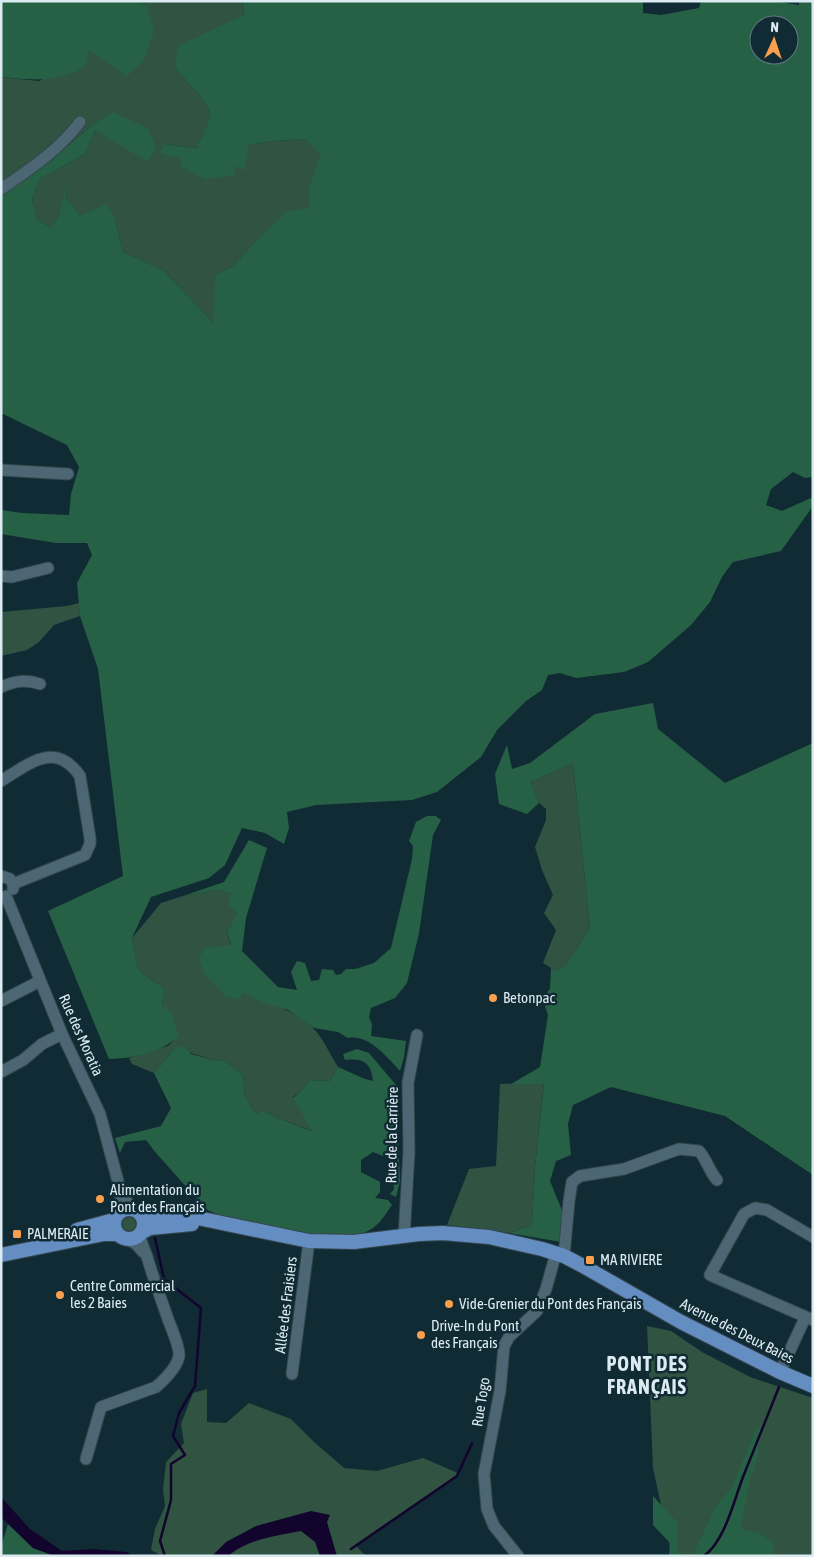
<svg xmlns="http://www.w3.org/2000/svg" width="814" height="1557" font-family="'Asap Condensed',sans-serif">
  <rect width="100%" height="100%" fill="#112b35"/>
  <g fill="#305441">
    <polygon points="139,1 242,1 244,15 221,27 175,68 201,97 211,114 200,147 191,148 164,144 180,158 236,175 232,166 247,145 275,141 305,139 322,155 308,191 311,208 255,242 233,266 215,275 215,324 163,270 123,252 114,215 80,217 66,198 67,187 58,218 50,227 37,219 32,200 40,179 85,154 95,130 112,112 94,124 65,148 11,187 1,188 1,77 39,81 89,50 147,6"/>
    <polygon points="79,603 80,616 54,625 39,642 27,650 1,656 1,612 67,606"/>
    <polygon points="573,763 590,928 565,966 556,971 543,963 556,930 544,913 553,895 542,870 535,847 546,820 546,809 539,803 531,782"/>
    <path d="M 216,890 L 232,893 L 239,913 L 227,932 L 243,993 C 267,1003 293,1009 313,1028 C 322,1036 331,1056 338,1067 L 330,1081 L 309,1080 L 301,1091 L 293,1097 L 313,1131 L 277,1118 L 264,1111 L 255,1113 L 245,1096 L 243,1075 L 225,1061 L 213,1060 L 175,1048 L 154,1073 L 132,1064 L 129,1058 L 168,1046 L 178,1036 L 162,1005 L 165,988 L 148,978 L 138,969 L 132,938 L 161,903 L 183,896 Z"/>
    <polygon points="544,1083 535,1167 532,1225 509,1233 447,1225 469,1169 496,1166 500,1084"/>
    <circle cx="129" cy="1224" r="7"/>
    <polygon points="647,1326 671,1331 702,1352 750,1377 813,1398 813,1556 672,1556 653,1468"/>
    <polygon points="207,1389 207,1422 226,1423 249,1403 291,1419 313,1441 344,1468 377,1471 423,1458 460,1474 355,1545 366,1556 162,1556 151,1550 155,1529 165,1506 163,1489 166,1462 184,1443 181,1424 193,1393"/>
  </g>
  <g fill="#276145" fill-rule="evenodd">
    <path d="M 1,1 L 139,1 L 147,6 L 154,32 L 143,61 L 127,76 L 89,50 L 85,67 C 53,83 35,80 1,77 Z"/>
    <path d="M 242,1 L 643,1 L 643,13 L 661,15 L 699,8 L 701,1 L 774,1 L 799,5 L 799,1 L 813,1 L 813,477 L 805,478 L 793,472 L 771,489 L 766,505 L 782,511 L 813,497 L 813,506 L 781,551 L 733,562 L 722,577 L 710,602 L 691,625 L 648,662 L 624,672 L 576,678 L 560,673 L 548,675 L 542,690 L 526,701 L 497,730 L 481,757 L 437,792 L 412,800 L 316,805 L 287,812 L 289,828 L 284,844 L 265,833 L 242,828 L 225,865 L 209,878 L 151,897 L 132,938 L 138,969 L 148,978 L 165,988 L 162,1005 L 171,1013 L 179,1036 C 161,1053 133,1058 109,1059 L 48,911 L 123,876 L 98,669 L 80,616 L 77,583 L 92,555 L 87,543 L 56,543 L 1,534 L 1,510 L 22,513 L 69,515 L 71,494 L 79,467 L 67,445 L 1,413 L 1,188 L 12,187 L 65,148 L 94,124 L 112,112 L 148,128 L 156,147 L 148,162 L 95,130 L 85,154 L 40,179 L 32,200 L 37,219 L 50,227 L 58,218 L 68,181 L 66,198 L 80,216 L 106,204 L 114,215 L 123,252 L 163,270 L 214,323 L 215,275 L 233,266 L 255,242 L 286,212 L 310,208 L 308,191 L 321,155 L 305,139 L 275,141 L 248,145 L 245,170 L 233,166 L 236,175 L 205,179 L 181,166 L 180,158 L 161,154 L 164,144 L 191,148 L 199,147 L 196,144 L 201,141 L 211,114 L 201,97 L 175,68 L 178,46 L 244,15 ZM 759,25 L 789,25 L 789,55 L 759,55 Z"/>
    <polygon points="653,703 658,729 725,783 813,743 813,1175 725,1116 611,1087 573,1105 568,1124 571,1155 556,1161 550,1181 563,1213 561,1242 509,1233 532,1225 535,1167 544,1084 511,1084 540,1067 548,1015 542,998 550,989 551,968 556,971 565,966 590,928 573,763 531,782 539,803 527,814 499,804 495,774 507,745 512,769 530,763 595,714"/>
    <path d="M 427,816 L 436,816 L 441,820 L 433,835 L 419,933 L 407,983 L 395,998 L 371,1008 L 369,1017 L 372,1024 L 371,1036 L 406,1041 L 404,1057 L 400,1071 C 387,1057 369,1034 348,1038 L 338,1032 L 314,1028 L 288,1010 L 267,1004 L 243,993 L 239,999 L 226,997 L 205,974 L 199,959 L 204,948 L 231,945 L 227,932 L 238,913 L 229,906 L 231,893 L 216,890 L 183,896 L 224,882 L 249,840 L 267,848 L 246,918 L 242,951 L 278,987 L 297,990 L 291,972 L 297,961 L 305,963 L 311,981 L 319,980 L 322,969 L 333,970 L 336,975 L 341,974 L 346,969 L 355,969 L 374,963 L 391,948 L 412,859 L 413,846 L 409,841 L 416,822 Z"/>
    <path d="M 183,1046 L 191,1054 L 213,1060 L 225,1061 L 243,1075 L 245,1096 L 255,1113 L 264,1111 L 277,1118 L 312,1131 L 293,1098 L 301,1091 L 309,1080 L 330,1081 L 338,1067 L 365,1079 L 373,1081 C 371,1062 363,1058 345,1060 L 343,1054 L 357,1049 L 369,1053 L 396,1085 L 400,1181 L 396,1197 L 390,1194 L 394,1189 L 392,1167 L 388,1158 L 373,1152 L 361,1160 L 361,1172 L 380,1182 L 380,1192 L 375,1198 L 388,1200 L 392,1205 C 384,1216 377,1229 363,1233 C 336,1243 231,1224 206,1209 L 156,1153 L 146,1140 L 125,1142 L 120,1153 L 115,1138 L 161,1126 L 171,1108 L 154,1073 L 175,1048 Z"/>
    <polygon points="757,1427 761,1430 757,1460 749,1483 741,1529 758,1533 774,1543 774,1556 669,1556 670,1543 653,1525 653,1496 677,1522 678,1553 693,1555 716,1506 731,1489"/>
    <polygon points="8,1524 33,1548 55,1556 1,1556 1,1547"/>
  </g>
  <g fill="#12042c">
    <polygon points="1,1497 30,1529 62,1551 93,1549 127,1552 132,1556 55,1556 33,1548 1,1517"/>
    <path d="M 311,1511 L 330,1515 L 327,1522 L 337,1556 L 320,1556 L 315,1542 L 301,1531 C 276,1536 248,1539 228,1556 L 212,1556 L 226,1542 L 256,1526 Z"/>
  </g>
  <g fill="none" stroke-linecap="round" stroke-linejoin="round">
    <g stroke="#12042c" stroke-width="2.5">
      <polyline points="155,1238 164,1279 201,1308 195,1386 179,1413 173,1436 185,1455 171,1464 171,1500 160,1541 165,1556"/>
      <polyline points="351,1549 457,1476 472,1443"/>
      <path d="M 704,1556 C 725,1541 734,1500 743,1477 C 755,1447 767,1417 779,1387"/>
    </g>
    <g stroke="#35474f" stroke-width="13">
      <g id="minor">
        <path d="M 1,189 C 30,169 59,150 80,122"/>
        <polyline points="1,470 68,474"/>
        <polyline points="1,576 12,577 48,568"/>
        <path d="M 1,687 C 15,681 26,679 40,684"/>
        <path d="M 1,781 C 29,764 55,740 80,776 L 90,838 L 90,844 L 85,855 L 13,884"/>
        <polyline points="1,876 10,879 13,884 13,889"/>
        <polyline points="6,896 62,1034 100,1114 120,1189 121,1199 119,1213"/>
        <polyline points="1,1001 40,981"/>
        <polyline points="1,1072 23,1060 42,1044 62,1034"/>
        <polyline points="122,1192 128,1204 134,1210"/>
        <polyline points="404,1237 409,1152 408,1083 417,1035"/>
        <polyline points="813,1237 767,1210 755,1208 744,1214 710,1275 813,1320"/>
        <polyline points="127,1239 136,1244 143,1252"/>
        <path d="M 564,1256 L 569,1201 L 572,1182 L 580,1176 L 624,1169 L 679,1149 L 699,1151 C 707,1160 709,1171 717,1180"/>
        <polyline points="780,1372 805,1318"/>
        <polyline points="292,1374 309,1241"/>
        <path d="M 86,1459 L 101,1407 L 156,1387 C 164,1380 177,1367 179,1356 C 180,1347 171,1328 168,1319 C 161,1299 154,1280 148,1260 C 146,1252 141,1244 140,1235"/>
        <polyline points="518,1556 494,1526 487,1509 484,1474 500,1391 504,1346 509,1337 537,1311 546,1289 556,1253"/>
      </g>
    </g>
    <g stroke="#35474f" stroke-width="16">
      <g id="major">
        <circle cx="129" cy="1224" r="15"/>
        <polyline points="140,1213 147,1215 193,1217 309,1241 354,1242 419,1234 443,1233 489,1237 542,1249 564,1256 583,1266 681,1322 780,1372 813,1386"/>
        <polyline points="77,1230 114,1220"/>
        <polyline points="142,1232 150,1228 192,1224"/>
        <polyline points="1,1255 104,1234 117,1234"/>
      </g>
    </g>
    <use href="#minor" stroke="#4c6773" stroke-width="11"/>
    <use href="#major" stroke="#648dc2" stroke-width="14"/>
  </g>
  <g fill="#fa9f4e" stroke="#112b35" stroke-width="2">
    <circle cx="493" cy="998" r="5"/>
    <circle cx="100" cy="1199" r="5"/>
    <rect x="12" y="1229" width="10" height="10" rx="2.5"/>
    <rect x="585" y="1255" width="10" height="10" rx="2.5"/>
    <circle cx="60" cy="1295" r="5"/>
    <circle cx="449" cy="1304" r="5"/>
    <circle cx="421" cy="1335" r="5"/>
  </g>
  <g text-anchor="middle" stroke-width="5" stroke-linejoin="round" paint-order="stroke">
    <g font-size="15" fill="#dcebf2" stroke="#112b35" text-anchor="start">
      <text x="503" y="1003">Betonpac</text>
      <text x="110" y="1195">Alimentation du<tspan x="110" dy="17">Pont des Français</tspan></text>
      <text x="27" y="1239">PALMERAIE</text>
      <text x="600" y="1265">MA RIVIERE</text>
      <text x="70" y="1291">Centre Commercial<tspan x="70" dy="17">les 2 Baies</tspan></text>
      <text x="459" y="1309">Vide-Grenier du Pont des Français</text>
      <text x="431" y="1331">Drive-In du Pont<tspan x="431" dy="17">des Français</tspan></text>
    </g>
    <g font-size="15" fill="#dcebf2" stroke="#112b35">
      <text transform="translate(81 1035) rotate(66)" y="5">Rue des Moratia</text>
      <text transform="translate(392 1135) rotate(-89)" y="5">Rue de la Carrière</text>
      <text transform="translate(286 1305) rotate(-83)" y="5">Allée des Fraisiers</text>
      <text transform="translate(737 1331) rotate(27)" y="5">Avenue des Deux Baies</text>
      <text transform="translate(481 1402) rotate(-81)" y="5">Rue Togo</text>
    </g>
    <g font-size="20" font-weight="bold" letter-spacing="1" fill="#dcebf2" stroke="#112b35">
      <text x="647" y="1371">PONT DES<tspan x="647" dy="23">FRANÇAIS</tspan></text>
    </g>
  </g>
  <rect width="814" height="1557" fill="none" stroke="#dcebf2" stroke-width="5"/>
  <g transform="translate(774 40) rotate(3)"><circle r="24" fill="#112b35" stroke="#627881"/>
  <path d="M0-4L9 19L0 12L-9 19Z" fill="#fa9f4e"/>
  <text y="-8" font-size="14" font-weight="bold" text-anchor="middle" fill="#dcebf2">N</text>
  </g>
</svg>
